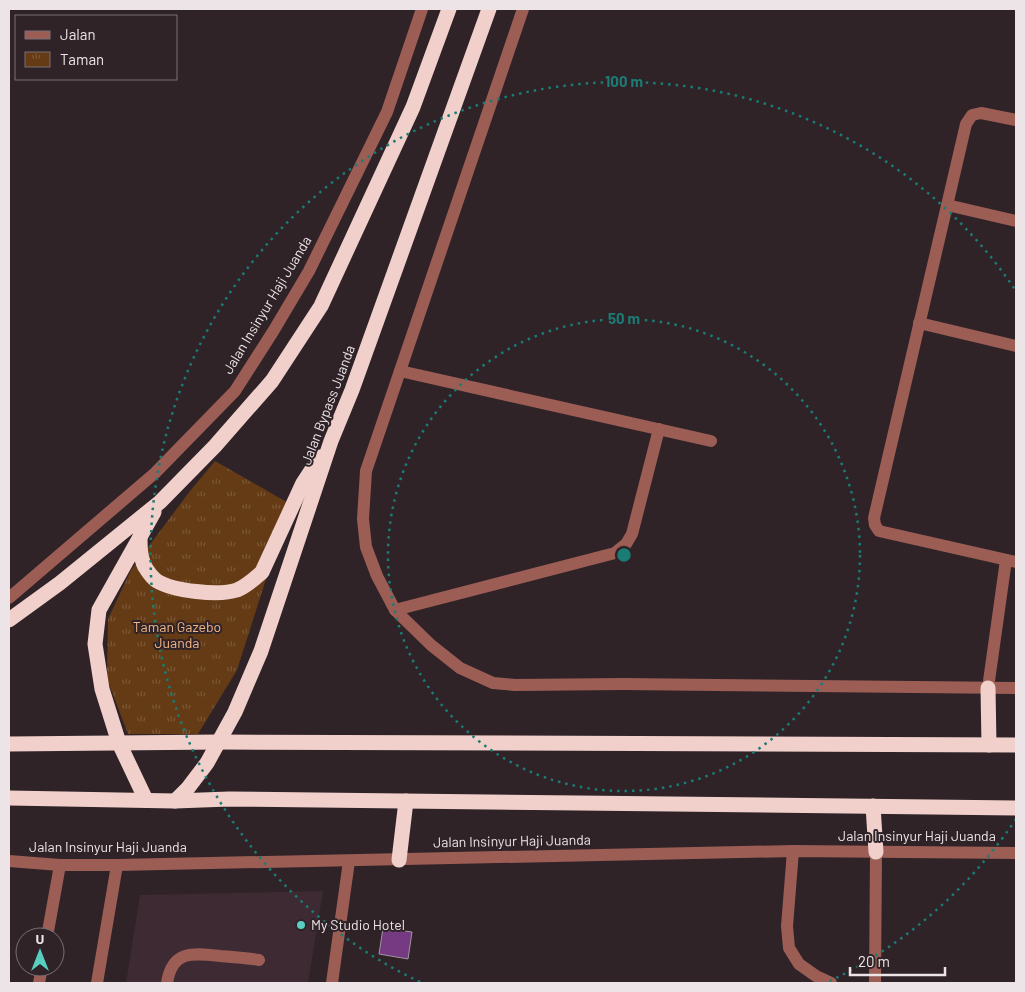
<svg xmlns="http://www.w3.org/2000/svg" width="1025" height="992" font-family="Barlow,sans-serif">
  <defs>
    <pattern id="park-tufts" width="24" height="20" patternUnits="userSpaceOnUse" patternTransform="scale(1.25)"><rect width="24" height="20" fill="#643b14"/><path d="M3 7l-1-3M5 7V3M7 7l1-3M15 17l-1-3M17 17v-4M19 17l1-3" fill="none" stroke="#7a5736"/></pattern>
  </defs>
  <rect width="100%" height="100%" fill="#2f2328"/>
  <polygon fill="#3d2a32" points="323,891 308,983 126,983 140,895"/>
  <polygon fill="url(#park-tufts)" points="215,461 290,504 237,670 198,734 128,734 107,679 108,619 131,570 190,491"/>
  <polygon fill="#753a82" stroke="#9f96a1" points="383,928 412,932 408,959 379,954"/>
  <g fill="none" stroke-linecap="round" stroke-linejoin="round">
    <g stroke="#9c5d55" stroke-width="12">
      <polyline points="523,9 366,471 363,519 366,547 377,576 395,610 431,645 460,668 493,683 515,685 623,684 1016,688"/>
      <polyline points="1016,120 981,113 972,115 966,124 874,518 875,525 879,531 1016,562"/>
      <polyline points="947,205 1016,221"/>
      <polyline points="919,323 1016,346"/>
      <polyline points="400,371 711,441"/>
      <polyline points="9,598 155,473 235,391 274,330 309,271 387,112 422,9"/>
      <polyline points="395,610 615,553 626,544 632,534 659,429"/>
      <polyline points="988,688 1006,560"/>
      <polyline points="793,851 787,926 789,948 799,964 816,976 831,983"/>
      <polyline points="9,861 60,865 117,865 793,851 1016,853"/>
      <polyline points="47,937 60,865"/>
      <polyline points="39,983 42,967"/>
      <polyline points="97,983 117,865"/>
      <path d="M 167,983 C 172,950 193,953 220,956 C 233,957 246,958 259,960"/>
      <polyline points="332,983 349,861"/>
      <polyline points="875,983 876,852"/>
    </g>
    <g stroke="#f1d0cb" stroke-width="15">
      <path d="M 140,536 C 140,548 140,560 147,570 C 149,573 154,579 157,581 C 173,591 219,596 237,590 C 247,586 254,579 262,572 L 303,483 L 320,457"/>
      <polyline points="9,620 60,583 160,502 215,446 272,381 321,306 413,107 449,9"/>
      <polyline points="988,688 989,745"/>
      <polyline points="9,744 220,742 1016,745"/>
      <polyline points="9,798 175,801 229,799 1016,808"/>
      <polyline points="146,800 119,743 102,689 95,644 99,610 154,512"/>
      <polyline points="175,801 188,788 207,763 235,712 261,651 331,441 352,390 489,9"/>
      <polyline points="873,806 876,852"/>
      <polyline points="399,860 406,801"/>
    </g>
  </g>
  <g fill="none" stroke="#1a7c74" stroke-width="2.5" stroke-dasharray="2.5 5">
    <circle cx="624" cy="555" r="236"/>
    <path d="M1016 819A473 473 0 0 1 828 982M420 982A473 473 0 1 1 1016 291"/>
  </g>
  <circle fill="#58cec1" stroke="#2f2328" stroke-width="2" cx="301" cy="925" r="5"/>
  <g text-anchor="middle" stroke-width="4" stroke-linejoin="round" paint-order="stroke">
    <g font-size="14" fill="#ece4e6" stroke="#2f2328">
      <text transform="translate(267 305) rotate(-59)" y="5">Jalan Insinyur Haji Juanda</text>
      <text transform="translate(328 405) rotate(-69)" y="5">Jalan Bypass Juanda</text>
      <text x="917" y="841">Jalan Insinyur Haji Juanda</text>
      <text transform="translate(512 841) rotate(-1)" y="5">Jalan Insinyur Haji Juanda</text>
      <text x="108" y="852">Jalan Insinyur Haji Juanda</text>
    </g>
    <g font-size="14" fill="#f2b684" stroke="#2f2328">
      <text x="177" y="632">Taman Gazebo<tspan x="177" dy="16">Juanda</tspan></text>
    </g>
    <g font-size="14" fill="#ece4e6" stroke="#2f2328" text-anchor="start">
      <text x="311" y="930">My Studio Hotel</text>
    </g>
  </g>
  <circle cx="624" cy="555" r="8" fill="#1a7c74" stroke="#2f2328" stroke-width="2.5"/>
  <g font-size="15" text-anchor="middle" font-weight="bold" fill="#1a7c74" stroke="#2f2328" stroke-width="4" stroke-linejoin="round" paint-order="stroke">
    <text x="624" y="87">100 m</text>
    <text x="624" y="324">50 m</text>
  </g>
  <rect width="1025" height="992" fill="none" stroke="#ece4e6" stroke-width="20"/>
  <rect x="15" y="15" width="162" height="65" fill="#2f2328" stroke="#7b7074"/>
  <rect x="25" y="31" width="25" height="8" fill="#9c5d55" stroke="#7b7074"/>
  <text x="60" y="40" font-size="15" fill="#ece4e6">Jalan</text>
  <rect x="25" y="52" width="25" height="15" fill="url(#park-tufts)" stroke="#7b7074"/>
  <text x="60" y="65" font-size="15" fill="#ece4e6">Taman</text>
  <g transform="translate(40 952)"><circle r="24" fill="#2f2328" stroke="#7b7074"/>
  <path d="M0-4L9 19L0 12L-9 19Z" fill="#58cec1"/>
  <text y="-8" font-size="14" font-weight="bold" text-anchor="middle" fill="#ece4e6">U</text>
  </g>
  <path d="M850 967v8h95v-8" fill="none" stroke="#ece4e6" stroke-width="2.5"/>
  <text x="858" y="967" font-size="15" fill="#ece4e6" stroke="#2f2328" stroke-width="4" paint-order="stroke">20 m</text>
</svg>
